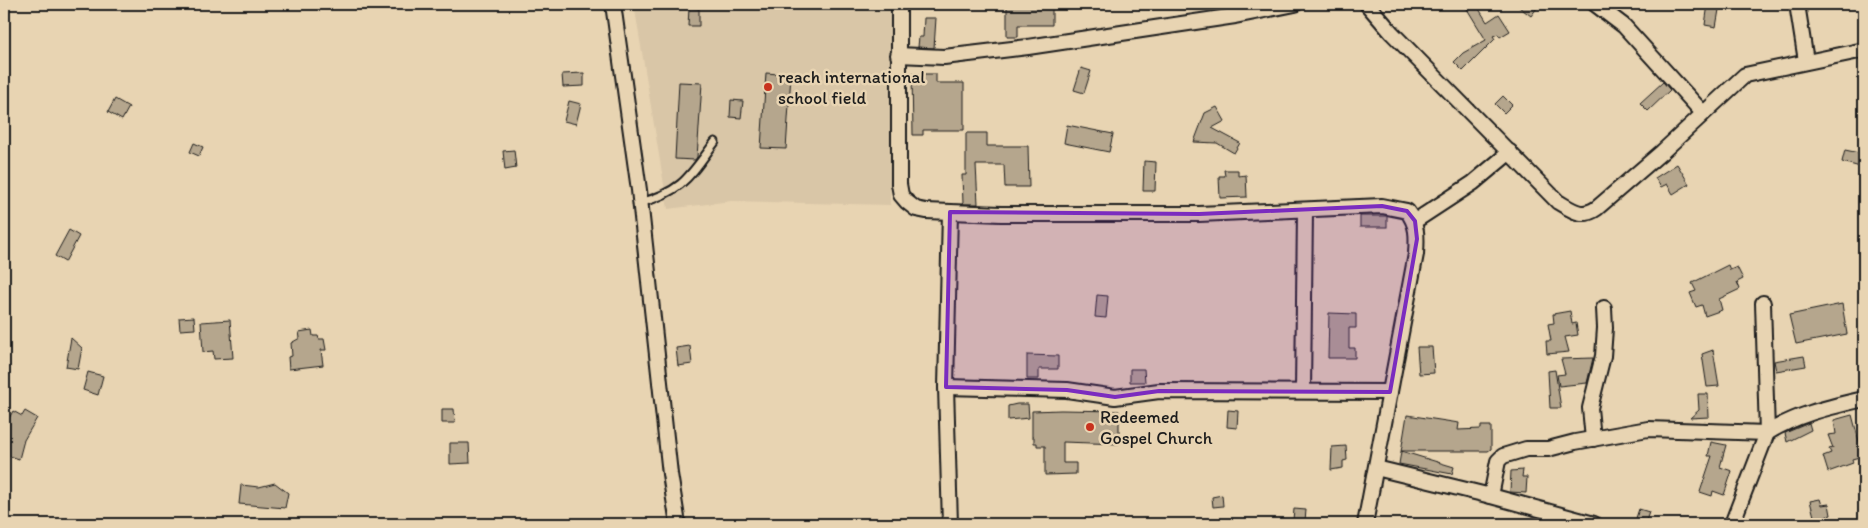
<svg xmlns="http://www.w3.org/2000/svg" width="1868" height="528" font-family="Itim,sans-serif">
  <rect width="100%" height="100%" fill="#e8d4b2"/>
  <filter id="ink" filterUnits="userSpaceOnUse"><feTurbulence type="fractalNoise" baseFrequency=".02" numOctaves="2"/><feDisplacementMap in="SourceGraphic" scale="10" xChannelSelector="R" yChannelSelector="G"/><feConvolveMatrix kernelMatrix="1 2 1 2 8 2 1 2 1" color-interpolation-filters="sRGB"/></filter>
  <g filter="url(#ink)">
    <polygon fill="#d9c6a7" points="634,4 892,4 890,205 731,201 668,209"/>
    <g fill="#b5a68d" stroke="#1c1c1c">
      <polygon points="1007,4 1052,4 1052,25 1018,25 1018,37 1007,37"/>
      <polygon points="1464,4 1476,4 1487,22 1499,14 1510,31 1500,37 1498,34 1493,36 1495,39 1463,71 1454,62 1463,53 1486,40"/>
      <polygon points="1515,4 1540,4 1531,16"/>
      <polygon points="1708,4 1720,4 1716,27 1705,25"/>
      <polygon points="689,8 699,9 699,26 688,26"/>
      <polygon points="924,18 936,18 934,48 918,47 919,37 923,37"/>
      <polygon points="1081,68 1091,71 1084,93 1074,90"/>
      <polygon points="584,73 584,86 563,87 562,74"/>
      <polygon points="766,73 791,75 786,149 761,148"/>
      <polygon points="912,74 936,74 936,83 964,83 964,130 923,130 923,135 913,135"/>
      <polygon points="679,82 702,83 697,157 695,160 675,159"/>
      <polygon points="1663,82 1670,90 1648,111 1640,103"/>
      <polygon points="1503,96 1512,105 1504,113 1495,104"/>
      <polygon points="115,99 129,107 122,120 108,112"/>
      <polygon points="731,100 743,101 741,118 730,117"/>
      <polygon points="569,101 581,104 576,124 564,121"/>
      <polygon points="1217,107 1225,121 1212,128 1240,143 1234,153 1217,143 1194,142 1205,113"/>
      <polygon points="1067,125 1113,134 1109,152 1064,143"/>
      <polygon points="966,133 987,133 987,146 1028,146 1029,187 1005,187 1004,165 976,165 978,204 963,204 962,175 966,175"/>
      <polygon points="194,143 203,147 199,156 190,152"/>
      <polygon points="514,150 516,168 505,170 503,151"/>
      <polygon points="1845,150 1864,154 1864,168 1842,162"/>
      <polygon points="1144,161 1156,162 1155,191 1143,191"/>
      <polygon points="1677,164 1689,184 1673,194 1667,184 1661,187 1655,178"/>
      <polygon points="1224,170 1238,170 1238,176 1246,175 1247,197 1220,198 1219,176 1225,176"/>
      <rect x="1360" y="216" width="27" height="11"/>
      <polygon points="69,230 79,236 65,262 55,256"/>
      <polygon points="1728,265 1730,270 1737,267 1743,279 1737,282 1740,289 1719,299 1722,310 1705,316 1702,305 1696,307 1690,293 1696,291 1692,283"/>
      <polygon points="1097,295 1108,296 1106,318 1095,317"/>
      <polygon points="1842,304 1847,334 1796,344 1789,315"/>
      <polygon points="1570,311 1572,324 1576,323 1578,335 1565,337 1569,352 1547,354 1546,341 1551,341 1548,324 1554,323 1553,314"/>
      <polygon points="1329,313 1356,314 1356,328 1349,328 1349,348 1355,348 1355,358 1328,358"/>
      <polygon points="194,317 195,329 180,330 179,318"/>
      <polygon points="230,320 233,358 214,359 213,351 203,352 201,322"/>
      <polygon points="312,330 313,336 318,336 319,339 324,339 326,350 321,350 323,365 289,369 288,357 292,356 291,343 300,338 299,332"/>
      <polygon points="71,338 82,348 78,369 66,367"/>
      <polygon points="690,346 692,364 678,366 676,348"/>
      <polygon points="1417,347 1432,347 1434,373 1419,374"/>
      <polygon points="1713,350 1719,386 1707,387 1702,354"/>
      <polygon points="1027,355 1058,356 1058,369 1039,369 1039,379 1027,379"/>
      <polygon points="1804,356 1806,366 1776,371 1774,361"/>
      <polygon points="1593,358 1587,383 1559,386 1557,375 1565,374 1561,359"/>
      <polygon points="1130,369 1144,369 1145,382 1130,382"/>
      <polygon points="1555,370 1561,408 1550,408 1548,371"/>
      <polygon points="88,372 103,376 98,395 83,390"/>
      <polygon points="1698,394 1708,394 1709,417 1690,418 1699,410"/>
      <polygon points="1017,404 1028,404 1029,418 1008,420 1008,406"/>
      <polygon points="442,409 454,409 455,423 442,423"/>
      <polygon points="1061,410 1119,411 1119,444 1063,442 1063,463 1076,463 1076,474 1045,475 1045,446 1037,446 1037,443 1034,443 1034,437 1032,437 1032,411"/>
      <polygon points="1228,410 1238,411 1237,428 1227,427"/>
      <polygon points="13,411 22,416 25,411 37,418 24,440 19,459 4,454 4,427"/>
      <polygon points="1407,415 1459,423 1458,430 1481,429 1481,426 1491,426 1491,449 1488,451 1401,451 1454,467 1452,474 1399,464"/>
      <polygon points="1852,415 1863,456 1852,459 1853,463 1828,472 1823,456 1831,453 1829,449 1833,448 1828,435 1836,434 1834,420"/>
      <polygon points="1809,423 1811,430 1787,442 1785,433"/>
      <polygon points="1711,442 1726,445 1720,467 1732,471 1724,495 1713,491 1712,496 1700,492 1712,456 1708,456"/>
      <polygon points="450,443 469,443 470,463 450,464"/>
      <polygon points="1346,446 1347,460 1343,461 1343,468 1331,470 1332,447"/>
      <polygon points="1523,470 1522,477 1527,477 1526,493 1510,492 1511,471"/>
      <polygon points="275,483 288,493 285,508 239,504 241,485 259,487"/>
      <polygon points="1222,495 1223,506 1213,507 1212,497"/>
      <polygon points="1820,499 1822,505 1829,504 1831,515 1824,517 1826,522 1816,524 1810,501"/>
      <polygon points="1294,509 1306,510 1305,521 1293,520"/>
      <polygon points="1639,509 1649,512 1646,521 1636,518"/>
    </g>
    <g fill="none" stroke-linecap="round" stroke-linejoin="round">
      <g stroke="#1c1c1c" stroke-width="11">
        <path id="lane" d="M 640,203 C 683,191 689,177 715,142"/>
      </g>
      <g stroke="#1c1c1c" stroke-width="18">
        <g id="street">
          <polyline points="613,4 639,190 670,474 678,524"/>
          <path d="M 899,4 L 899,184 L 901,195 L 907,202 L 916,209 L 926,211 L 1001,214 L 1199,214 L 1382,206 L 1407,211 C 1418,225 1417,237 1416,254 L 1365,524"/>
          <path d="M 1367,4 L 1392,33 L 1558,202 C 1572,210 1582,219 1597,208 L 1662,152 L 1745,75 L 1864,50"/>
          <polyline points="1595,4 1624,26 1703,113"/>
          <polyline points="1797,4 1806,61"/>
          <polyline points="898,55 944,57 1028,47 1235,16 1295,4"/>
          <polyline points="950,212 946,387 950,524"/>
          <polyline points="1415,221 1473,183 1510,152"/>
          <polyline points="946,387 1067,390 1115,397 1159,391 1390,392"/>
          <polyline points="1303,391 1305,211"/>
          <polyline points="1593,439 1590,408 1603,356 1605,328 1604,308"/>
          <polyline points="1376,468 1491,496 1594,524"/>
          <path d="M 1491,496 L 1498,461 L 1503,456 L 1526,449 L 1548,449 L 1575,442 L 1648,429 L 1767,433 C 1797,414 1830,407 1864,399"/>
          <polyline points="1732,524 1767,433 1763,303"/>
        </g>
      </g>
      <use href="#lane" stroke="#e8d4b2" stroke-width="7"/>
      <use href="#street" stroke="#e8d4b2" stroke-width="14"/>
    </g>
  </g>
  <path fill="#7b2cbf" fill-opacity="0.2" stroke="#7b2cbf" stroke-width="4" stroke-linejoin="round" d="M 1382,206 L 1407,211 L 1415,221 L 1417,239 L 1390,392 L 1159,391 L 1115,397 L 1067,390 L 946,387 L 950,212 L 1199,214 Z"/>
  <g fill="#c8321e" stroke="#e8d4b2" stroke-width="2">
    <circle cx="768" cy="87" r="5"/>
    <circle cx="1090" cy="427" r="5"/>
  </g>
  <g text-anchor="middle" stroke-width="5" stroke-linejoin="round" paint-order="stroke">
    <g font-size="18" fill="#1c1c1c" stroke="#e8d4b2" text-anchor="start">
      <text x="778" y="83">reach international<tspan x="778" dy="21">school field</tspan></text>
      <text x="1100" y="423">Redeemed<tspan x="1100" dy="21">Gospel Church</tspan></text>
    </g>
  </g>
  <rect width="1868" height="528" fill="none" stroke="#e8d4b2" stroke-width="20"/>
  <rect x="10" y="10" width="1848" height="508" fill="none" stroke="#1c1c1c" stroke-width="2" filter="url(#ink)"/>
</svg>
